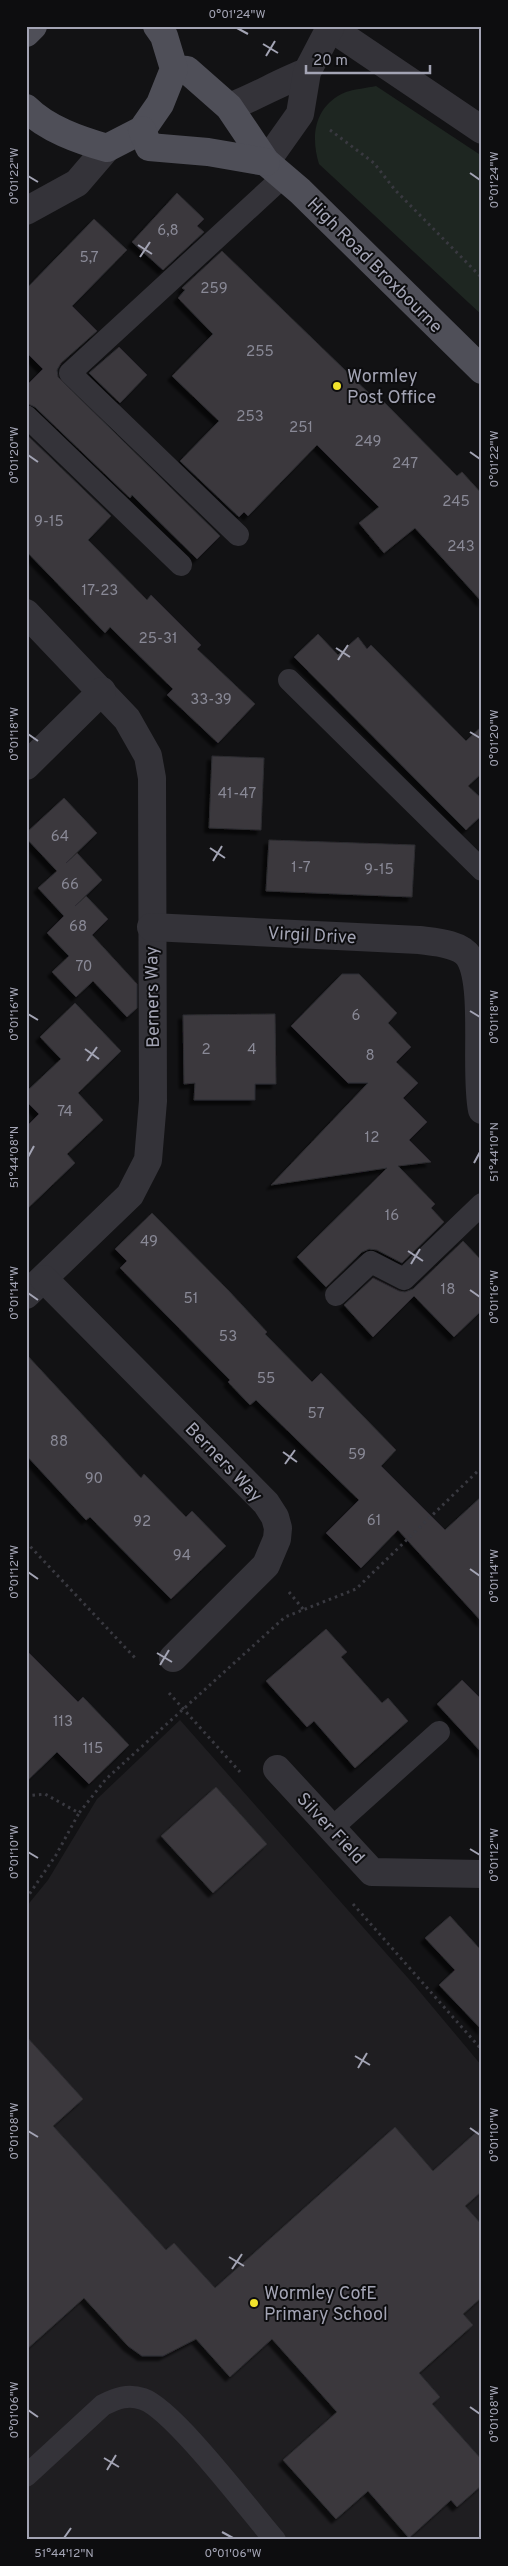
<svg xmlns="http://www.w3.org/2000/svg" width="508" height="2566" font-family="Overpass,sans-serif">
  <defs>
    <filter id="shadow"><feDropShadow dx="-4.5" dy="4.5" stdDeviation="1" flood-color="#0009"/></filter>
  </defs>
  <rect width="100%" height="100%" fill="#121214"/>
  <polygon fill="#1f1e21" points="180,1720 415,1986 482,2066 482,2540 26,2540 26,1907 48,1880 97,1799"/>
  <path fill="#1e2621" d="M 376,86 L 482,156 L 482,315 L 319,164 C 310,135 315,105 346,92 C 355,89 367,88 376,86 Z"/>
  <g fill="#3a393e" stroke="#2d2c30" filter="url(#shadow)">
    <polygon points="177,193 204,219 197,226 204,232 163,270 132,242"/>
    <polygon points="94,219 127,250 72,306 97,331 61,363 57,370 58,377 220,536 197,559 132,495 130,498 35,407 26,403 26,386 43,369 26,352 26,289"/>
    <polygon points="222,251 378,402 381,399 457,476 462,472 482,494 482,602 415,528 384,553 359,523 379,507 317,445 248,516 244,512 239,517 180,461 219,421 172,376 213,334 178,298 185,290 182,288"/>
    <polygon points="119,347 147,375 120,403 89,373"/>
    <polygon points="26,434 111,516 88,540 147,600 151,595 201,645 197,649 255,704 218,743 167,695 173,689 110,627 105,633 26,551"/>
    <polygon points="318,634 338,655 358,637 367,649 371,645 466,741 482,726 482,773 468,786 482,799 482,815 466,830 294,657"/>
    <polygon points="212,756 264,758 261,830 209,828"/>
    <polygon points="64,798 97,833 66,863 77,853 102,880 75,906 86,896 108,919 92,935 137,984 137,1008 127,1017 93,981 76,997 52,972 69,956 47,933 64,916 38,888 57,871 26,838 26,833"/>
    <polygon points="269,840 415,845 412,897 266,891"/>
    <polygon points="342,974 359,974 397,1013 388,1023 411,1047 396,1062 418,1083 403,1098 427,1122 409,1140 431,1162 398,1166 435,1204 431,1208 444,1222 402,1263 377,1250 369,1249 362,1252 326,1287 297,1257 387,1168 271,1185 368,1083 348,1083 291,1026"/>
    <polygon points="75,1003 121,1051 78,1093 103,1120 67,1154 75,1163 26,1210 26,1127 39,1114 26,1101 26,1092 61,1059 40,1037"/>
    <polygon points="275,1014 276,1084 255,1084 255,1100 194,1100 195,1083 184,1084 183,1015"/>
    <polygon points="152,1213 228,1290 267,1332 265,1334 312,1382 321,1373 396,1450 381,1466 445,1530 482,1496 482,1622 398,1530 361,1568 326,1533 359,1500 256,1400 250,1405 228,1382 230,1380 120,1268 127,1261 115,1249"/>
    <polygon points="463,1241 482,1261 482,1310 454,1337 414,1296 373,1337 344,1305 373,1278 399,1291 405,1292 413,1289"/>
    <polygon points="26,1354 141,1478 144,1474 186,1517 192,1511 226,1546 171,1599 90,1517 86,1520 26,1455"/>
    <polygon points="326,1629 347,1652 341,1657 382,1703 388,1698 408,1721 355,1768 314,1721 307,1727 266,1681"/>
    <polygon points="26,1650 78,1702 83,1697 129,1745 89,1784 57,1752 26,1782"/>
    <polygon points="462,1680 482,1700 482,1753 437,1704"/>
    <polygon points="216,1787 267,1844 213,1893 161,1836"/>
    <polygon points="450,1916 479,1948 482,1946 482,2030 439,1985 455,1970 425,1938"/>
    <polygon points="26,2036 83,2099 53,2126 166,2250 174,2243 215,2288 395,2127 433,2171 482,2127 482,2191 465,2206 482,2225 482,2297 463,2314 473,2325 419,2373 440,2397 432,2404 482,2460 482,2485 457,2507 451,2500 409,2538 368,2491 336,2519 283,2460 337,2412 272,2339 230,2377 196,2339 163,2356 142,2356 128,2346 84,2298 26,2350"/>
  </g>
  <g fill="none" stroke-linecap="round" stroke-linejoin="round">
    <g stroke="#393940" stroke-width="3" stroke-dasharray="2.5 4" stroke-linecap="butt">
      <polyline points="330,130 374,163 395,190 482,278"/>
      <polyline points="26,1542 137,1660"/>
      <polyline points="289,1592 303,1609"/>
      <polyline points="169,1693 240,1772"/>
      <polyline points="26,1796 45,1794 79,1813 106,1779 285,1617 356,1589 482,1467"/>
      <polyline points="26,1899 56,1855 79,1813"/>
      <polyline points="353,1904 482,2050"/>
    </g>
    <g stroke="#343339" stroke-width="22">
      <polyline points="26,416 181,565"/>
      <polyline points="238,535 70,373 283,177"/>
      <polyline points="289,680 482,870"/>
      <polyline points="336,1295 371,1262 404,1279 482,1204"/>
      <polyline points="332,1828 439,1732"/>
      <path d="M 26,2476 L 103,2405 C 117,2398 128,2394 143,2399 C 173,2409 250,2511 275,2540"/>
    </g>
    <g stroke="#343339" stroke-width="28">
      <polyline points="331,28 482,130"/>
      <path d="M 229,107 C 256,97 280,82 307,72"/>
      <polyline points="266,162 300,114 307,72 331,26"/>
      <polyline points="26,211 77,183 107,148"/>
      <polyline points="26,613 127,719 148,756 152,778 153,1101 148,1160 130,1195 26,1295"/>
      <polyline points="26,766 102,691"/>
      <path d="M 151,927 L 419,940 C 434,942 460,943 469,957 C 487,986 474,1071 482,1110"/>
      <polyline points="44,1279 266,1503 275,1517 278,1528 277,1539 266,1565 173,1658"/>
      <polyline points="277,1769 372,1872 482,1874"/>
    </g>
    <g stroke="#4f4f58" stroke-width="28">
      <polyline points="26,33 33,26"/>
      <polyline points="174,69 187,70 229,107 266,162 300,191 482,370"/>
      <path d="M 26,108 C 47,129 79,140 107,148 L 142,130 L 160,104 L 174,69 L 164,36 L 157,26"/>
      <polyline points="142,130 149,147 208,152 266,162"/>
    </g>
  </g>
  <path fill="none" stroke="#a3a4b4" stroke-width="2" d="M 237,28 L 248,34M 263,44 L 278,53M 266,56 L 275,41M 470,173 L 480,180M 28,176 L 38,182M 138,245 L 152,254M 140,257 L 150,242M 470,452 L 480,459M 28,455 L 38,462M 336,648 L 350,657M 338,660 L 348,645M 470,732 L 480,738M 28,734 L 38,741M 210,848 L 225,858M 213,861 L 222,846M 470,1011 L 480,1017M 28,1014 L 38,1020M 85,1049 L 99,1059M 87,1061 L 97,1047M 28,1157 L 34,1146M 474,1163 L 480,1152M 408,1251 L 423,1261M 411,1264 L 420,1249M 470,1290 L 480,1297M 28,1293 L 38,1300M 283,1452 L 297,1462M 285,1464 L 295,1450M 470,1569 L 480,1576M 28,1572 L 38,1579M 157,1653 L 172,1662M 160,1665 L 169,1650M 470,1849 L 480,1855M 28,1852 L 38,1858M 355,2056 L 370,2065M 358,2068 L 367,2053M 470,2128 L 480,2135M 28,2131 L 38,2137M 229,2257 L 244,2266M 232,2269 L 242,2254M 470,2407 L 480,2414M 28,2410 L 38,2417M 104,2458 L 119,2467M 107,2470 L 116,2455M 222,2532 L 233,2538M 64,2538 L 71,2528"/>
  <g fill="#f1e32c" stroke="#0d0d0f" stroke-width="2">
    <circle cx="337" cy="386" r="5"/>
    <circle cx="254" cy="2303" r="5"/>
  </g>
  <g text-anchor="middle" stroke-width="4" stroke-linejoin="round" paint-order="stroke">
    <g font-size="15" fill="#898996">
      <text x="168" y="235">6,8</text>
      <text x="89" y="262">5,7</text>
      <text x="214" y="293">259</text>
      <text x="260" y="356">255</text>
      <text x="250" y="421">253</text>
      <text x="301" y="432">251</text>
      <text x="368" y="446">249</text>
      <text x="405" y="468">247</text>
      <text x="456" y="506">245</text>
      <text x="49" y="526">9-15</text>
      <text x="461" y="551">243</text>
      <text x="100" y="595">17-23</text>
      <text x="158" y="643">25-31</text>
      <text x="211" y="704">33-39</text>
      <text x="237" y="798">41-47</text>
      <text x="60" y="841">64</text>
      <text x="301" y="872">1-7</text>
      <text x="379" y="874">9-15</text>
      <text x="70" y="889">66</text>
      <text x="78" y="931">68</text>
      <text x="84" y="971">70</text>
      <text x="356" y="1020">6</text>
      <text x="206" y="1054">2</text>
      <text x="252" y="1054">4</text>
      <text x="370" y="1060">8</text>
      <text x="65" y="1116">74</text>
      <text x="372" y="1142">12</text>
      <text x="392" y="1220">16</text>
      <text x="149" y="1246">49</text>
      <text x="448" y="1294">18</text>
      <text x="191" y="1303">51</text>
      <text x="228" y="1341">53</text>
      <text x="266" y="1383">55</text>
      <text x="316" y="1418">57</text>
      <text x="59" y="1446">88</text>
      <text x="357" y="1459">59</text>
      <text x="94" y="1483">90</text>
      <text x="374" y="1525">61</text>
      <text x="142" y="1526">92</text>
      <text x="182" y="1560">94</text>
      <text x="63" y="1726">113</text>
      <text x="93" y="1753">115</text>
    </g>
    <g font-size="18" fill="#a3a4b4" stroke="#0d0d0f">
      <text transform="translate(375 265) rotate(45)" y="6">High Road Broxbourne</text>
      <text transform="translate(312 935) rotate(3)" y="6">Virgil Drive</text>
      <text transform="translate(152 997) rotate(-91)" y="6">Berners Way</text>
      <text transform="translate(224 1462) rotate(46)" y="6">Berners Way</text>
      <text transform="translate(331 1828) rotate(47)" y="6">Silver Field</text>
    </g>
    <g font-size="18" fill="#a3a4b4" stroke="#0d0d0f" text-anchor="start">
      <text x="347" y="382">Wormley<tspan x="347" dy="21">Post Office</tspan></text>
      <text x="264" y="2299">Wormley CofE<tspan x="264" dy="21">Primary School</tspan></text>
    </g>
  </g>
  <rect width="508" height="2566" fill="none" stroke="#0d0d0f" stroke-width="55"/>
  <path d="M306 65v8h124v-8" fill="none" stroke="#a3a4b4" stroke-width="2.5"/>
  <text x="313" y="65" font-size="15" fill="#a3a4b4" stroke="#0d0d0f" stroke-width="4" paint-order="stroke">20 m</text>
  <rect x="28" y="28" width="452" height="2510" fill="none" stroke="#a3a4b4" stroke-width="2"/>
  <g font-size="12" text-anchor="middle" fill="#a3a4b4">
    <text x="237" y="18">0°01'24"W</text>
    <text transform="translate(14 176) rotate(-90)" y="4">0°01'22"W</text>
    <text transform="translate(494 180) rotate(-90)" y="4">0°01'24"W</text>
    <text transform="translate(14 455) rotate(-90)" y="4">0°01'20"W</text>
    <text transform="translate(494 459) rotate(-90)" y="4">0°01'22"W</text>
    <text transform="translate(14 734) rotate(-90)" y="4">0°01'18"W</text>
    <text transform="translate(494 738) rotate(-90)" y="4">0°01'20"W</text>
    <text transform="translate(14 1014) rotate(-90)" y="4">0°01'16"W</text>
    <text transform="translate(494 1017) rotate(-90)" y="4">0°01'18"W</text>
    <text transform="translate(494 1152) rotate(-90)" y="4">51°44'10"N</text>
    <text transform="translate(14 1157) rotate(-90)" y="4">51°44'08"N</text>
    <text transform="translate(14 1293) rotate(-90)" y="4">0°01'14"W</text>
    <text transform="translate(494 1297) rotate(-90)" y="4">0°01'16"W</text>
    <text transform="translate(14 1572) rotate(-90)" y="4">0°01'12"W</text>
    <text transform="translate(494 1576) rotate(-90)" y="4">0°01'14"W</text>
    <text transform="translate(14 1852) rotate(-90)" y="4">0°01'10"W</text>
    <text transform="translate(494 1855) rotate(-90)" y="4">0°01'12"W</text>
    <text transform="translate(14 2131) rotate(-90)" y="4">0°01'08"W</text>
    <text transform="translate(494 2135) rotate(-90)" y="4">0°01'10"W</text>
    <text transform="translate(14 2410) rotate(-90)" y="4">0°01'06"W</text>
    <text transform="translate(494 2414) rotate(-90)" y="4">0°01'08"W</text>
    <text x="64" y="2557">51°44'12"N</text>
    <text x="233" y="2557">0°01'06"W</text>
  </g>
</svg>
